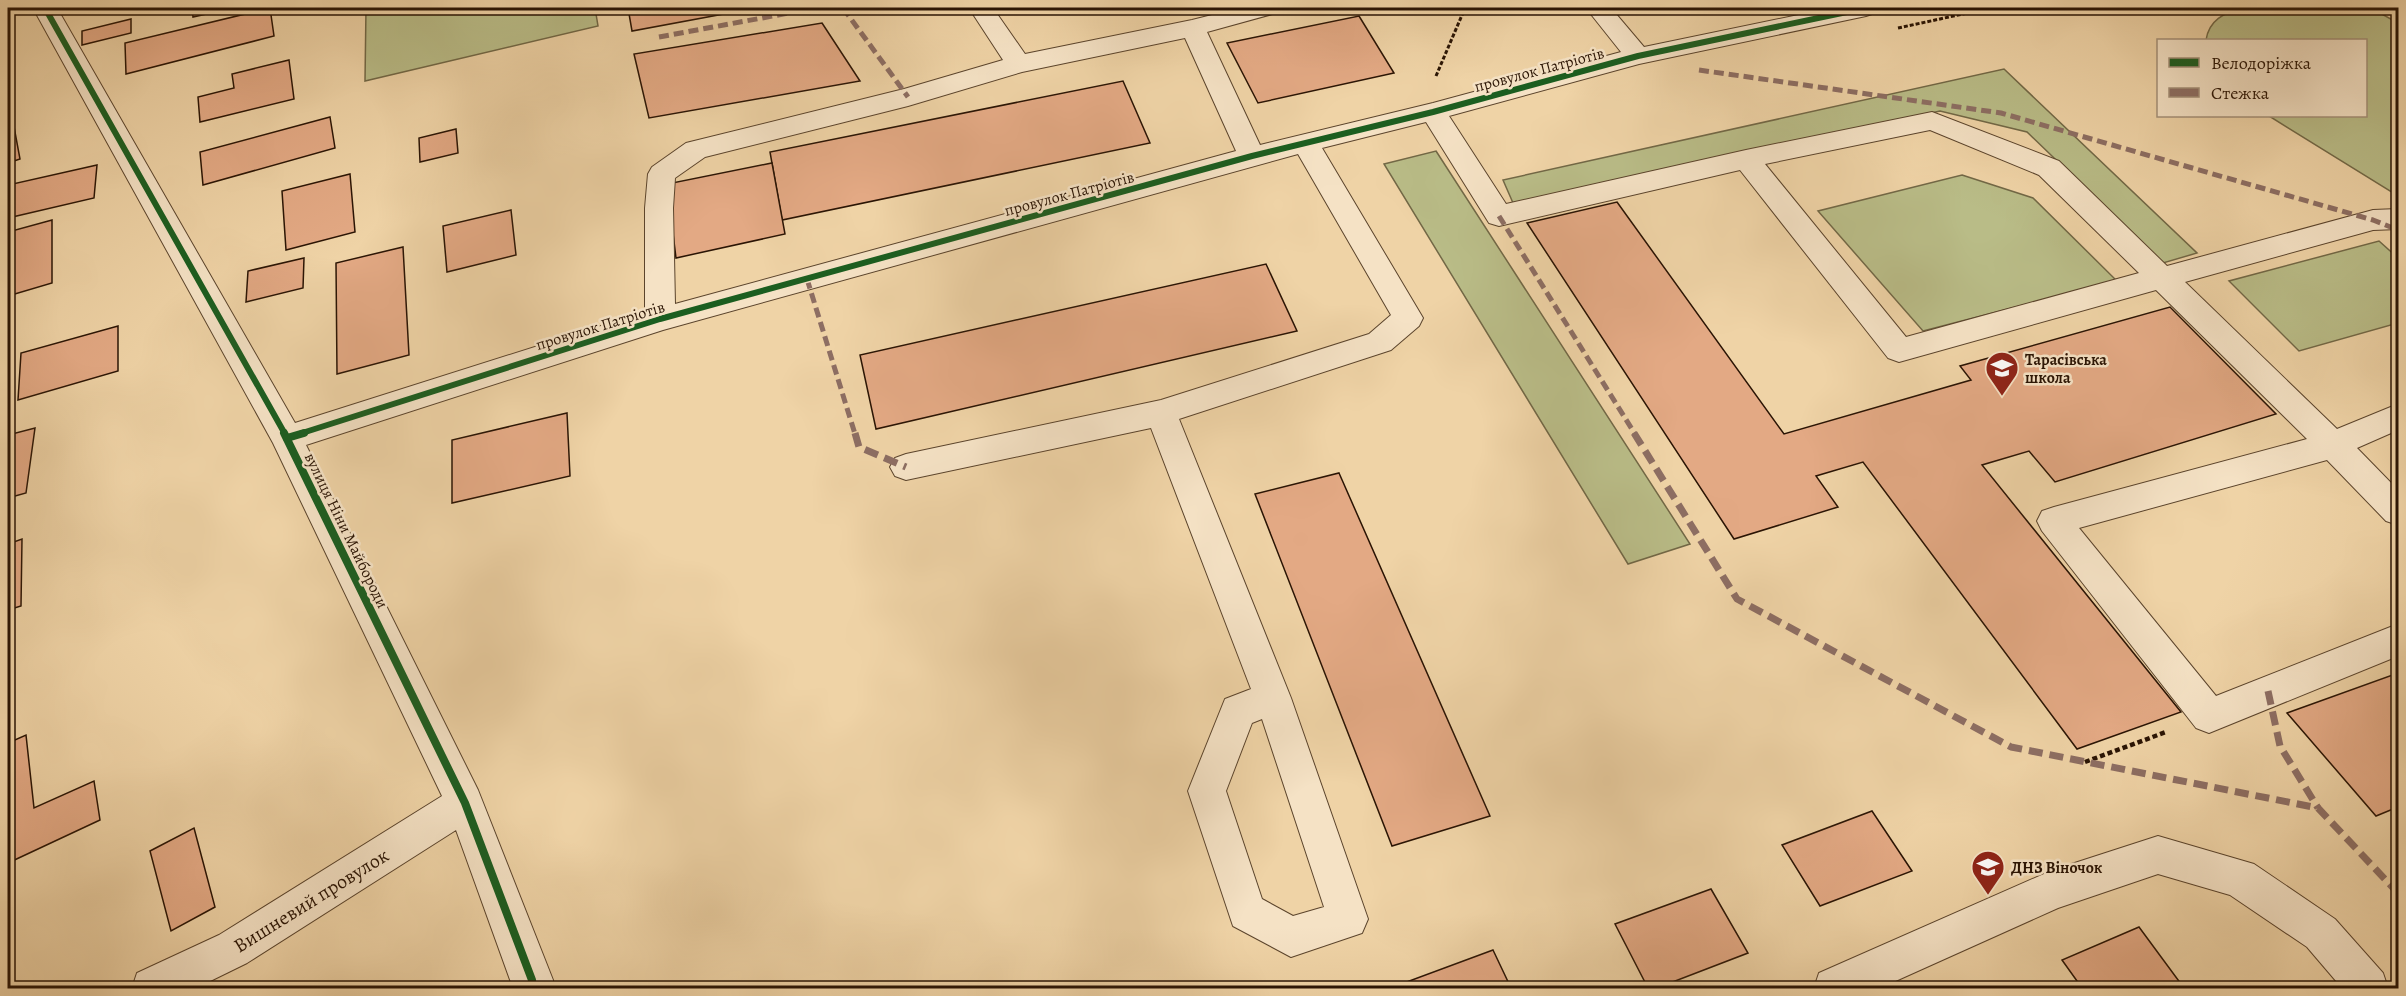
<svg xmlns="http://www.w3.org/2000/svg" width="2406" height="996" font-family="Alegreya,serif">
  <rect width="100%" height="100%" fill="#efd3a6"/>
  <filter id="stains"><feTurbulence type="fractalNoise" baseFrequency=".00333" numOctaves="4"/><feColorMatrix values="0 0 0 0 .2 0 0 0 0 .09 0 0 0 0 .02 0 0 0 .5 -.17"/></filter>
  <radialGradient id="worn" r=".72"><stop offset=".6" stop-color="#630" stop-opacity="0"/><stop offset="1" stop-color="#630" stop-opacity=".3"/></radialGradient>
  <g fill="#b9bc87" stroke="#726846" stroke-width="1.5">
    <polygon points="366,8 595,8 598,26 365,81"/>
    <path d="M 2242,8 L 2315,8 L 2346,13 L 2356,8 L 2371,8 L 2398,23 L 2398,196 L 2269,116 L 2366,116 L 2366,40 L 2206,40 C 2209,20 2224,13 2242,8 Z"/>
    <polygon points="2004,69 2197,253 2163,263 2027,132 1940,111 1513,203 1503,180"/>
    <polygon points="1436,151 1690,544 1628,564 1384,164"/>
    <polygon points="1962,175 2033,198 2117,281 1923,331 1818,211"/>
    <polygon points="2379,241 2398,258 2398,323 2299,351 2229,281"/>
  </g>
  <g fill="#e3a984" stroke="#2a1404" stroke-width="1.5">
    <polygon points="192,8 233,8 193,17"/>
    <polygon points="270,8 274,36 126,74 125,43"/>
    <polygon points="628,8 756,8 632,31"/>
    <polygon points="1359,16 1394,73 1258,103 1227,43"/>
    <polygon points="131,19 131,33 82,45 82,31"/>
    <polygon points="822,23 860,81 649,118 634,54"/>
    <polygon points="289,60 294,99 200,122 198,97 234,88 232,74"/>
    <polygon points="1123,81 1150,143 782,220 770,152"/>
    <polygon points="12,116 20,159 8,163 8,117"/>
    <polygon points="330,117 335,148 203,185 200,152"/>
    <polygon points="456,129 458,153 420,162 419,138"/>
    <polygon points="772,163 785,234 676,258 667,184"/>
    <polygon points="97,165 94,198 8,218 8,185"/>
    <polygon points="350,174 355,232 286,250 282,191"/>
    <polygon points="1617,202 1784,434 1971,380 1960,366 2170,307 2276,414 2055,482 2029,451 1982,465 2181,712 2077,749 1863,462 1816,476 1838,507 1734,539 1527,223"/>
    <polygon points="511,210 516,255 447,272 443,226"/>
    <polygon points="52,220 52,283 8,296 8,232"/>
    <polygon points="403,247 409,355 337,374 336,263"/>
    <polygon points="304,258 303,288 246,302 248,271"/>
    <polygon points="1266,264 1297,331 876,429 860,355"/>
    <polygon points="118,326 118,371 18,400 21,353"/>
    <polygon points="567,413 570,476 452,503 452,440"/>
    <polygon points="35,428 26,493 8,498 8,435"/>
    <polygon points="1339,473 1490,816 1392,846 1255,494"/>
    <polygon points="22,539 21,606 8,610 8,544"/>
    <polygon points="2398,673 2398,807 2376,816 2287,713"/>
    <polygon points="26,735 34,808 94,781 100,820 8,863 8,743"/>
    <polygon points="1872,811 1912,871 1820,906 1782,845"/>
    <polygon points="194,828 215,907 171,931 150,851"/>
    <polygon points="1711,889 1748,953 1657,988 1648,988 1615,924"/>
    <polygon points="2139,927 2184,988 2082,988 2062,960"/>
    <polygon points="1493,950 1511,988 1393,988 1393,987"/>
  </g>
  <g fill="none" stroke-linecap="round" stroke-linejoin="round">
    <g stroke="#5b442c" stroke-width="2">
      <g id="minor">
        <path d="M 33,8 L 57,8 L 295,423 L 645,312 L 645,208 L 648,174 L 652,167 L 686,143 L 904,89 L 1003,60 L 969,8 L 993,8 L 1025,54 L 1192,20 L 1240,8 L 1279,8 L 1276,13 L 1207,32 L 1260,145 L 1433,103 L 1621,52 L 1586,8 L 1611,8 L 1644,47 L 1832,8 L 1878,8 L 1875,13 L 1866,16 L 1639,64 L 1449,116 L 1506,204 L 1746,150 L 1932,112 L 2059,161 L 2167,266 L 2373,210 L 2398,209 L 2398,229 L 2373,230 L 2185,282 L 2337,429 L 2398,404 L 2398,430 L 2357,448 L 2398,490 L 2398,525 L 2386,521 L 2327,460 L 2079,528 L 2216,696 L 2398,624 L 2398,656 L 2209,733 L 2196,728 L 2042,531 L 2037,521 L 2042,511 L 2054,507 L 2307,439 L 2156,290 L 1899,362 L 1888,358 L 1740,170 L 1499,226 L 1489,223 L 1426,122 L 1322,148 L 1423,318 L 1419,326 L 1391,350 L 1179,419 L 1291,698 L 1368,919 L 1362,933 L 1291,957 L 1233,926 L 1188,791 L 1225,699 L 1251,689 L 1151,428 L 906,480 L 895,476 L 890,467 L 895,458 L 906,454 L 1161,400 L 1369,334 L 1391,315 L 1298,154 L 663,330 L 306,445 L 478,790 L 553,980 L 554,988 L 513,988 L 456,830 L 247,963 L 196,988 L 132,988 L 137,973 L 219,935 L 442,796 L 273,443 ZM 1185,38 L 1236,151 L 675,304 L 673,208 L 675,178 L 705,157 L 908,106 L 1022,72 ZM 1930,130 L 2039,175 L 2139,273 L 1906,337 L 1765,164 ZM 1262,719 L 1324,907 L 1293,916 L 1262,899 L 1226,791 L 1252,723 Z"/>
        <polygon points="2158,836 2254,864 2335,919 2383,973 2388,988 2342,988 2307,947 2230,895 2158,874 2058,908 1880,988 1814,988 1819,973 2053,870"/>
      </g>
    </g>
    <g stroke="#2a1404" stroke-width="3" stroke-dasharray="4 2" stroke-linecap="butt">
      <polyline points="1898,28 1991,8"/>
      <polyline points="1436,76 1465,8"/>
    </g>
    <polyline stroke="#2a1404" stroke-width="4.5" stroke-dasharray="5 3" stroke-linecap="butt" points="2085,762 2166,732"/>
    <use href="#minor" fill="#f5e2c5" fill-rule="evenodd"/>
    <g stroke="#8d6e63" stroke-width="5" stroke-dasharray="10 5" stroke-linecap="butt">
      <polyline points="843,8 908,97"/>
      <polyline points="659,37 816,8"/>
      <polyline points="1699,70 2001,113 2373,220 2398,230"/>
      <polyline points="1499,216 1635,434"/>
      <polyline points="807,279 855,434"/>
    </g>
    <g stroke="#8d6e63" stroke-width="7" stroke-dasharray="14 7" stroke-linecap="butt">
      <polyline points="855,433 859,447 906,467"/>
      <polyline points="1634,433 1737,599 2011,747 2318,808 2398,893"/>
      <polyline points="2268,691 2280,746 2318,808"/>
    </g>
    <g stroke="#f5e2c5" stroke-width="9">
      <g id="cycleway-far1">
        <polyline points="45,8 285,434"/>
        <polyline points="299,434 660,319 1252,156 1433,112 1638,56 1866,8"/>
      </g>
    </g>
    <g stroke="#f5e2c5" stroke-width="12">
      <g id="cycleway">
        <polyline points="284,433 465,803 532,980 533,988"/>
        <polyline points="287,438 304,433"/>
      </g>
    </g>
    <use href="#cycleway-far1" stroke="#1b5e20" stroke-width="6"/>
    <use href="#cycleway" stroke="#1b5e20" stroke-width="8"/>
  </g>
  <defs>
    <g id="school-pin" transform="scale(1.725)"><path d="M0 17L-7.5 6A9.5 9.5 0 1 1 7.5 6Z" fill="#8f2418" stroke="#f5e2c5"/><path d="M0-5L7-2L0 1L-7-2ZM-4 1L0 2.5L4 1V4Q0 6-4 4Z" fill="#fff"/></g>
  </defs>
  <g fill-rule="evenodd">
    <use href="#school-pin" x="2002" y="368"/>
    <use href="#school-pin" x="1988" y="867"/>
  </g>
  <g text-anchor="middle" stroke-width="5" stroke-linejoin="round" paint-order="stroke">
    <g font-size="16" fill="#2a1404" stroke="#f5e2c5">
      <text transform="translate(1539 69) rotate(-15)" y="6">провулок Патріотів</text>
      <text transform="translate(1069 193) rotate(-15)" y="6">провулок Патріотів</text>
      <text transform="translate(600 325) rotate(-17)" y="6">провулок Патріотів</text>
      <text transform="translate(347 530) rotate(64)" y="6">вулиця Ніни Майбороди</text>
    </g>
    <g font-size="16" font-weight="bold" fill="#2a1404" stroke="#f5e2c5" text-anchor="start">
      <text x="2025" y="365">Тарасівська<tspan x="2025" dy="18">школа</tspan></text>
      <text x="2011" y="873">ДНЗ Віночок</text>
    </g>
    <g font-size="20" fill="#2a1404" stroke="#f5e2c5">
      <text transform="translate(311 900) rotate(-32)" y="7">Вишневий провулок</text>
    </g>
  </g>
  <rect width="2406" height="996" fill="none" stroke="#efd3a6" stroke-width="30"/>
  <rect x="9" y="9" width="2388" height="978" fill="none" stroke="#2a1404" stroke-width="3"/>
  <rect x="15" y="15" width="2376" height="966" fill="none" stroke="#2a1404" stroke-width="1.5"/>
  <rect x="2157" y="39" width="210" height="78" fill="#f5e2c5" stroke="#a49078" stroke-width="1.5"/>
  <rect x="2169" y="58" width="30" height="9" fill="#1b5e20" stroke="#a49078" stroke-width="1.5"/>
  <text x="2211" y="69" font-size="18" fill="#2a1404">Велодоріжка</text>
  <rect x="2169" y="88" width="30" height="9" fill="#8d6e63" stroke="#a49078" stroke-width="1.5"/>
  <text x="2211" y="99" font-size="18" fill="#2a1404">Стежка</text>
  <rect width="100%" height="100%" filter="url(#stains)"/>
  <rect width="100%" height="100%" fill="url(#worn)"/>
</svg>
